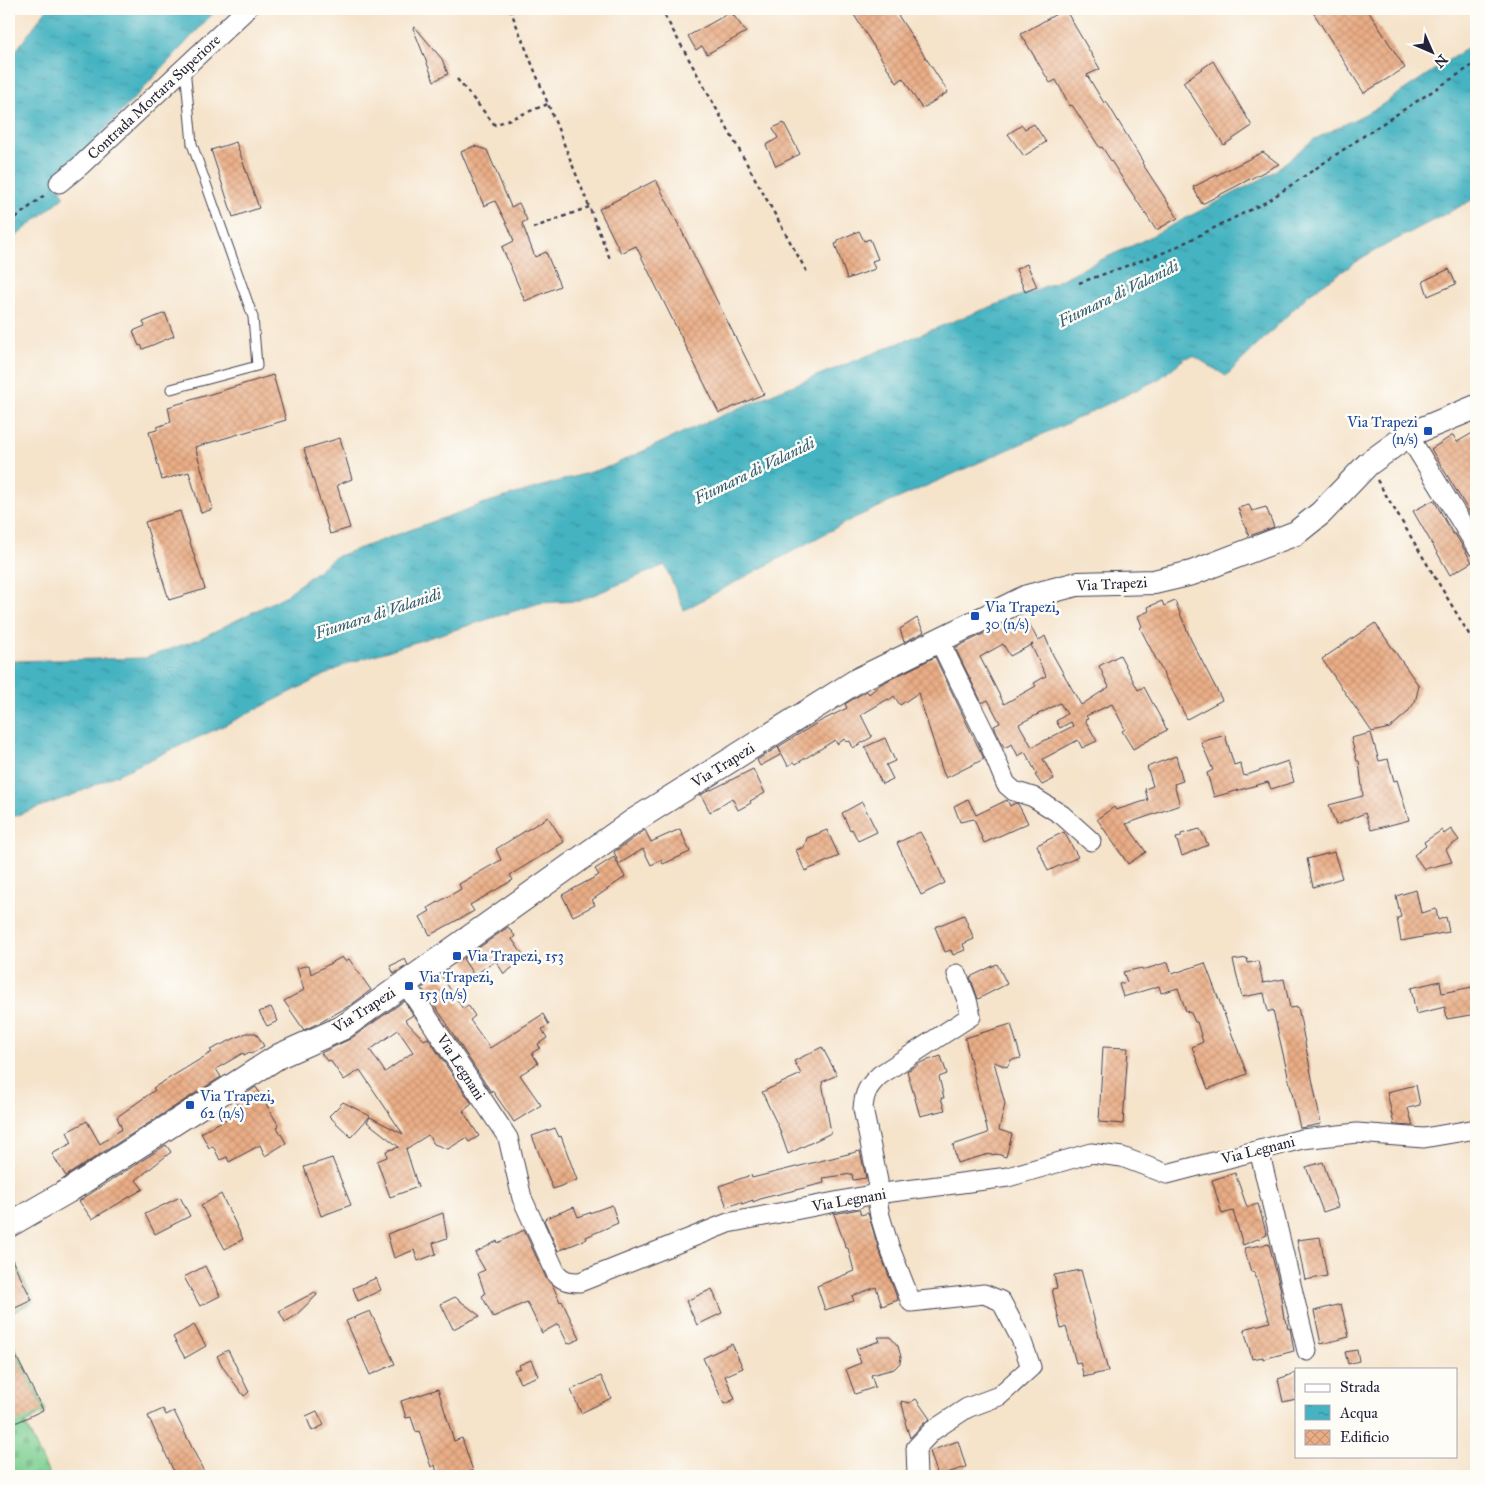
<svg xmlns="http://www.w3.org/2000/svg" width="1485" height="1485" font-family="'IM FELL Great Primer',serif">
  <defs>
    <pattern id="cemetery-stones" width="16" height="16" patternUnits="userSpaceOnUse" patternTransform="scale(1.25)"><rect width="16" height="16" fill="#7cce90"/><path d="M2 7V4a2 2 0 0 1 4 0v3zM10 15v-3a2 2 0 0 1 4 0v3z" fill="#6bb17d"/></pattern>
    <pattern id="water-ripples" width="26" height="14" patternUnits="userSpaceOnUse" patternTransform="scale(1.25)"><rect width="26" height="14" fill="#45b3c1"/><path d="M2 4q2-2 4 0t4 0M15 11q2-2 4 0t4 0" fill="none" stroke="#39919e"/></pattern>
    <pattern id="building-cross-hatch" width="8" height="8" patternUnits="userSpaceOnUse" patternTransform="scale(1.25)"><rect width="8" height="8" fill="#eaad86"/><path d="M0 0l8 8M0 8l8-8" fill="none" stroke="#c89575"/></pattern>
  </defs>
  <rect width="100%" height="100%" fill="#fdfcf7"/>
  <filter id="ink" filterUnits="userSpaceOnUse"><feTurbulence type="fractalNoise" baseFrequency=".02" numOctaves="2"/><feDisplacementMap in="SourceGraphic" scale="10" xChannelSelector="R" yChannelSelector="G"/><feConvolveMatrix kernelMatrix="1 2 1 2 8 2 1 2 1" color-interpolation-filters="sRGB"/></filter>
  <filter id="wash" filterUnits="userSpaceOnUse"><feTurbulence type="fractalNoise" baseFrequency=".0096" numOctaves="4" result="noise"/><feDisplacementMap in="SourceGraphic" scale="20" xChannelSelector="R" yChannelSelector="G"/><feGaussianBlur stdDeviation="1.12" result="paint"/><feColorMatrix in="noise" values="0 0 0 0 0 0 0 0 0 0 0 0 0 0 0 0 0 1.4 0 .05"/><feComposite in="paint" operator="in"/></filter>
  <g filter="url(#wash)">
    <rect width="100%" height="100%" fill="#f5e3ca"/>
    <g fill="url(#cemetery-stones)" stroke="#4f7866">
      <polygon points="9,1250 34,1301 9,1315"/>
      <polygon points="9,1336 46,1411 25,1423 50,1476 9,1476"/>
    </g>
    <g fill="url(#water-ripples)" stroke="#346a7e">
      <polygon points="47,9 217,9 86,150 58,171 59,184 64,197 9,242 9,60"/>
      <polygon points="1476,42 1476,198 1365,256 1309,294 1226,376 1194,356 1185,358 1159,379 1068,423 852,519 684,610 665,565 579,601 540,603 349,663 225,725 73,795 9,818 9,661 145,658 199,639 285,596 335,557 485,503 611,466 684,432 774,393 969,315 1054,283 1094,263 1138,243 1271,174 1313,140 1377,108"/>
    </g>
    <g id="blocks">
      <g fill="url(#building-cross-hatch)" fill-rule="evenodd">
        <polygon points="863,9 894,9 948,92 922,109 903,78 897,83 854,15"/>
        <polygon points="1065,9 1100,69 1087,75 1104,103 1106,101 1143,162 1142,163 1178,218 1156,230 1102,147 1100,148 1072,105 1070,106 1056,80 1050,83 1021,34"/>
        <polygon points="1311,9 1367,9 1405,68 1364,93"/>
        <polygon points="731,12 746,32 707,54 702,46 696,50 688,36"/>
        <polygon points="415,27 442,59 448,74 434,81 413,28"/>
        <polygon points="1213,61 1252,126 1224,145 1183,82"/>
        <polygon points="784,123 800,154 776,166 766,145 778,138 773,128"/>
        <polygon points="1034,124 1046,142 1024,156 1008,134 1022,125 1025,129"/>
        <polygon points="236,142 259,208 233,217 211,150"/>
        <polygon points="474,146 487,150 511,207 519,203 527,220 522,223 535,257 546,252 560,286 525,301 502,247 514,241 509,228 495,201 484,206 461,152"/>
        <polygon points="1263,152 1279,164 1202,204 1193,187"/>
        <polygon points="656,180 764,394 719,413 636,246 621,253 599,209"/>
        <polygon points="859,231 864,241 870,239 878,259 872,261 875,269 847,279 835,244 838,243 838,240"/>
        <polygon points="1027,264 1037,287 1025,292 1016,269"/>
        <polygon points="1449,269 1456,284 1428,296 1423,281"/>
        <polygon points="165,313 174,336 143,349 141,345 139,346 133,331 145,326 143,322"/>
        <polygon points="273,375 286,420 195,447 213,509 201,513 189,472 162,480 149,432 157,430 157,427 171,422 168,407"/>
        <polygon points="1476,431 1476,523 1431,449 1453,435 1457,442"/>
        <polygon points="340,438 352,479 337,485 350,528 330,534 304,449"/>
        <polygon points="1434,500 1453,534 1455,534 1472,562 1450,575 1413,511"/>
        <polygon points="1249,505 1252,511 1266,507 1274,527 1249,536 1238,508"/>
        <polygon points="180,511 205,589 169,600 145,522"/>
        <polygon points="1162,601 1164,606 1175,601 1191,640 1222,700 1187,719 1140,628 1142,626 1138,616 1149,611 1148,607"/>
        <polygon points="917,618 924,632 904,642 900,629"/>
        <path d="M 1029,623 L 1038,641 L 1045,636 L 1053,655 L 1081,705 L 1109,687 L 1099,666 L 1120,655 L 1138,690 L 1144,687 L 1167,730 L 1133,749 L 1122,731 L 1125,729 L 1112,704 L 1086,716 L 1088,719 L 1085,720 L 1097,741 L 1082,748 L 1078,740 L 1043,759 L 1054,779 L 1042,785 L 1035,775 L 1037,774 L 1025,752 L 1018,756 L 1012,744 L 1004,748 L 994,726 L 1000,723 L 988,700 L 982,703 L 955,648 L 1003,624 L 1007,633 ZM 1003,644 L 1010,656 L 1033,644 L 1031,645 L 1046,676 L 1034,683 L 1036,686 L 1004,704 L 980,657 ZM 1060,703 L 1067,714 L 1056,721 L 1060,728 L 1071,722 L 1073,726 L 1032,747 L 1019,724 Z"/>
        <polygon points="1375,623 1419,686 1415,702 1407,713 1390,728 1372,732 1322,659"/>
        <polygon points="935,657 984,759 946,778 943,772 918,693 900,705 894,696 889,700 888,699 861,715 872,737 853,748 850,741 847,742 845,739 837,744 835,740 796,764 794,762 788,766 782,754 760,766 757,760 778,747 781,753 778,747 817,723 847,708 845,704 865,692 867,691 869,694 881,684"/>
        <polygon points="1371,733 1379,761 1388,759 1394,781 1397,780 1409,820 1371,830 1365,813 1336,825 1329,805 1363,796 1359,761 1357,761 1351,738"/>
        <polygon points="1225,735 1234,765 1240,763 1244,776 1288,761 1294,782 1271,789 1268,782 1214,797 1207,773 1213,770 1201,742"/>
        <polygon points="885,738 895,761 886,765 893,779 882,784 865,747"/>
        <polygon points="1176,756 1183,781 1174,784 1180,805 1126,824 1146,852 1128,864 1097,819 1114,807 1116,810 1148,800 1145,789 1153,786 1147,767"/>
        <polygon points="753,769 765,793 750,801 751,803 738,810 732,798 710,812 701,795 711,789 711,790"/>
        <polygon points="968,799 976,815 1007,800 1010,806 1015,803 1018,804 1028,823 984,843 974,819 960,822 954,806"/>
        <polygon points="862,802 877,832 858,841 852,829 850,830 842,813"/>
        <polygon points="548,817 564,842 510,875 513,880 470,905 474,911 430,935 420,917 430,911 428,908 461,889 459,884 501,860 496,849"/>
        <polygon points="680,829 690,852 663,864 661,860 651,865 643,849 619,864 614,852 645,830 651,842"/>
        <polygon points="1200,829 1208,845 1182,856 1176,838 1181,837 1181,834"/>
        <polygon points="1451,829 1459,840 1446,849 1452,862 1424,869 1414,855 1426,846 1424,842 1442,830 1444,834"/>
        <polygon points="827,830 839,856 805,871 796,850 804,847 807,838"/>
        <polygon points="920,832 932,853 945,883 921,895 897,843"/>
        <polygon points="1064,832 1078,857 1048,871 1037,845"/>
        <polygon points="1334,852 1342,878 1313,887 1307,859"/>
        <polygon points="614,857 625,877 592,900 595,905 573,916 562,895 599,875 595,869"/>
        <polygon points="1416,890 1421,913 1436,909 1438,920 1446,917 1449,932 1401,941 1397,918 1401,917 1396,896"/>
        <polygon points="964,915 974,939 963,944 965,950 953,955 951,950 945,952 935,927"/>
        <polygon points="508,927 515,936 512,939 525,958 504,974 496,961 474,975 463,959"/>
        <polygon points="342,957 345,961 349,959 371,990 351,1005 321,1022 304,1030 284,1001 304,990 297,968 309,965 311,974"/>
        <polygon points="1247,958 1248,963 1258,961 1263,983 1284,979 1290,1008 1298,1007 1321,1124 1300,1128 1273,1010 1268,1012 1264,993 1242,997 1233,960"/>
        <polygon points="405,959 408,965 394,974 390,966"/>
        <polygon points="1168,962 1172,974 1205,963 1247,1074 1208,1089 1192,1047 1203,1042 1197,1022 1195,1022 1191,1013 1186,1011 1178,988 1161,993 1159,986 1123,997 1119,984 1127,982 1123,972 1142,968 1143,970"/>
        <polygon points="997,964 1007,984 978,999 970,977"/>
        <polygon points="441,975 463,1009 468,1005 475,1016 470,1020 490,1048 543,1014 549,1025 542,1029 547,1038 538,1044 540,1048 532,1053 538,1063 520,1075 541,1105 514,1122 492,1090 491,1092 447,1025 448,1025 422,988"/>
        <polygon points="1440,981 1442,993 1472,987 1476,1014 1447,1019 1445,1007 1416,1014 1411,988"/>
        <path d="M 404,1001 L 413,1015 L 405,1020 L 424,1040 L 428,1038 L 472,1104 L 463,1111 L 479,1136 L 469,1142 L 466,1138 L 448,1149 L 434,1144 L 428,1135 L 406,1149 L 418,1187 L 390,1197 L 377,1161 L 387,1157 L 386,1151 L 399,1147 L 367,1122 L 370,1117 L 403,1134 L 360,1070 L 344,1080 L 330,1060 L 327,1061 L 321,1053 L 350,1039 ZM 398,1030 L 413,1052 L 385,1072 L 370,1050 Z"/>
        <polygon points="271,1007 278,1021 267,1026 259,1012"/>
        <polygon points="1011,1024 1021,1058 1011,1060 1007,1067 994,1062 1005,1104 999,1130 1012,1134 1006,1157 997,1154 990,1155 989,1154 957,1163 953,1145 988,1133 965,1038"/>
        <polygon points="246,1033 256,1033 264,1046 251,1054 250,1052 244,1055 243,1053 216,1069 221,1077 66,1176 52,1154 72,1143 67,1132 87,1121 100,1144 122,1129 117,1117 155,1090 153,1088 212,1052 210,1050"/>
        <polygon points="822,1047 837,1075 822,1082 831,1133 788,1154 779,1128 762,1092 801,1074 794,1061"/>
        <polygon points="1103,1047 1128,1048 1123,1124 1099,1122"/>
        <polygon points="941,1056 947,1074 939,1077 944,1098 941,1098 945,1110 920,1116 907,1071 922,1062"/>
        <polygon points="1416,1085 1420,1105 1408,1108 1413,1126 1394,1125 1387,1092"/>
        <polygon points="256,1087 279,1126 277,1127 286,1143 265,1156 260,1145 229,1162 227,1157 220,1160 213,1146 209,1148 201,1133 240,1111 235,1101"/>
        <polygon points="343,1102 370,1116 351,1137 329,1116"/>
        <polygon points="555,1128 559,1137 561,1136 577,1180 553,1189 532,1136"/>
        <polygon points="166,1145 171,1152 136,1180 143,1189 92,1219 79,1201"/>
        <polygon points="860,1151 866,1178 853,1180 852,1174 823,1178 824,1183 763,1198 753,1202 753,1200 742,1204 741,1202 727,1207 719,1186 751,1175 752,1178"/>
        <polygon points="332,1158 351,1205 321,1216 304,1167"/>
        <polygon points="1323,1162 1338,1207 1323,1212 1306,1167"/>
        <polygon points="1235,1173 1247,1207 1258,1204 1267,1235 1243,1245 1233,1211 1222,1214 1212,1180"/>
        <polygon points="221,1194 243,1239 225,1249 201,1206"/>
        <polygon points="180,1197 190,1216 155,1234 145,1214"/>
        <polygon points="612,1205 618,1223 586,1237 587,1239 558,1251 544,1220 546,1218 574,1207 578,1217"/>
        <polygon points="859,1209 861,1215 868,1213 879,1250 898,1300 882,1306 876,1287 852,1296 854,1301 825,1310 817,1286 854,1271 848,1248 846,1248 834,1214"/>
        <polygon points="443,1213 447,1238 433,1243 436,1254 418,1261 414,1250 394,1258 387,1234"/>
        <polygon points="524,1230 546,1278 553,1286 560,1302 562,1301 580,1339 568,1344 558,1324 542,1333 527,1302 493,1317 482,1296 485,1294 478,1273 485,1270 475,1253 497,1241 498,1243"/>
        <polygon points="1320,1237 1327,1276 1305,1280 1297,1240"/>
        <polygon points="1269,1244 1281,1291 1280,1291 1284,1319 1286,1319 1288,1329 1290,1328 1294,1351 1263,1359 1263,1357 1252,1359 1244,1329 1270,1322 1254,1271 1251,1272 1244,1248"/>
        <polygon points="9,1254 32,1300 9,1311"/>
        <polygon points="205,1266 220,1296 200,1306 184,1277"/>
        <polygon points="1081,1270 1108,1371 1084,1377 1080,1362 1076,1363 1066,1327 1061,1329 1052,1289 1057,1288 1054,1275"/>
        <polygon points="376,1278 381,1290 358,1301 353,1288"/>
        <polygon points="712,1289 722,1313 697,1325 686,1301"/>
        <polygon points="315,1292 317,1295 295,1316 285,1322 279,1311"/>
        <polygon points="455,1297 480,1316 453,1329 441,1304"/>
        <polygon points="1341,1304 1349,1337 1321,1344 1314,1311"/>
        <polygon points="370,1311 395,1364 370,1375 346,1321"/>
        <polygon points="194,1325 206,1346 185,1358 173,1337"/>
        <polygon points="878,1337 890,1337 898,1346 901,1357 900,1363 894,1369 871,1375 875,1387 855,1394 846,1369 861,1363 856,1349 880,1341"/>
        <polygon points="9,1342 43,1410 9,1426"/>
        <polygon points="732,1344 743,1368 725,1376 735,1399 724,1404 703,1358"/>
        <polygon points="228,1350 249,1392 244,1396 224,1369 217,1356"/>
        <polygon points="1357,1350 1359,1361 1348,1364 1345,1352"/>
        <polygon points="531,1360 538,1376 520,1383 514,1370 520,1368 519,1365"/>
        <polygon points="1296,1373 1296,1399 1283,1402 1278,1379"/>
        <polygon points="601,1376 611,1398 581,1413 571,1390"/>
        <polygon points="438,1389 454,1441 462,1438 473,1471 455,1476 438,1476 435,1465 431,1467 419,1431 416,1432 411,1417 406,1418 401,1401"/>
        <polygon points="916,1399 930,1419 924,1423 910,1438 905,1422 906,1419 901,1401 909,1403"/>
        <polygon points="163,1409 166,1415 174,1411 206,1476 176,1476 148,1416"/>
        <polygon points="317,1411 324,1425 312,1431 306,1416"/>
        <polygon points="958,1441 966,1467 938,1476 930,1451"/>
      </g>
    </g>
  </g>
  <g filter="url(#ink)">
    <use href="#blocks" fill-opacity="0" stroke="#423f50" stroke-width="1"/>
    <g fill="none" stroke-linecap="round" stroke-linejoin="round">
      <g stroke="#423f50" stroke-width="11">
        <polyline id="service" points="171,389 257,366 253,317 192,144 185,67"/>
      </g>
      <g stroke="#423f50" stroke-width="21">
        <g id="minor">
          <polyline points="59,183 80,166 247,9"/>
          <polyline points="1408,435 1476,546"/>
          <polyline points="939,640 988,740 1006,784 1014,791 1033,797 1062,815 1091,841"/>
          <path d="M 405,983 L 508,1138 L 522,1198 L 556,1273 C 563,1281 569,1282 580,1282 L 728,1223 L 876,1194 L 1008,1177 L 1091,1153 L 1122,1157 L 1167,1174 L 1302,1139 L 1357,1133 L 1424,1138 L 1476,1129"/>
          <polyline points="1259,1150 1307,1351"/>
          <path d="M 917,1476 L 916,1448 L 932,1431 L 967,1408 L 999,1396 L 1031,1367 L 1021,1339 L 1001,1301 L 984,1294 L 911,1302 L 889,1246 L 880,1216 L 876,1194 L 878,1181 L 863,1109 C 864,1093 868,1086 880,1075 L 971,1016 L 967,1000 L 957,974"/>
        </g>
      </g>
      <g stroke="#423f50" stroke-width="26">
        <polyline id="tertiary" points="9,1225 68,1191 279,1056 342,1028 632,822 858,680 1027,597 1077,584 1154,582 1192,573 1296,533 1321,513 1368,464 1408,435 1476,407"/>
      </g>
      <g stroke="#423f50" stroke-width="2.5" stroke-dasharray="4 4" stroke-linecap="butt">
        <polyline points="510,9 610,259"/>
        <polyline points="661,9 808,274"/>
        <polyline points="457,79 495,125 548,104"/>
        <polyline points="9,223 46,194"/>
        <polyline points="533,228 589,207"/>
        <polyline points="1079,283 1168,251 1266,202 1374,129 1476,63"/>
        <polyline points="1377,480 1476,646"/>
      </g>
      <use href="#service" stroke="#fff" stroke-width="9"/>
      <use href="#minor" stroke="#fff" stroke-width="19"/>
      <use href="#tertiary" stroke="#fff" stroke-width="24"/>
    </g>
  </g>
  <g fill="#1a4fb4" stroke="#fdfcf7" stroke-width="2">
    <rect x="1423" y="426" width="10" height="10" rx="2.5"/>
    <rect x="970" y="611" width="10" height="10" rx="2.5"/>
    <rect x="452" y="951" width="10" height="10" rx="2.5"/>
    <rect x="404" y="981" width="10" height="10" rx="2.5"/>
    <rect x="185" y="1100" width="10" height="10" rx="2.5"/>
  </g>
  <g text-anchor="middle" stroke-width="5" stroke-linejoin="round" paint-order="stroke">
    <g font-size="15" fill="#22223b" stroke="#fdfcf7">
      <text transform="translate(154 97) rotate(-43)" y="5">Contrada Mortara Superiore</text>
      <text transform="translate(1112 584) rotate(-3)" y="5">Via Trapezi</text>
      <text transform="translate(723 765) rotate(-32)" y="5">Via Trapezi</text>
      <text transform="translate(364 1010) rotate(-33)" y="5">Via Trapezi</text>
      <text transform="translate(461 1067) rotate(57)" y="5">Via Legnani</text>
      <text transform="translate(1258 1150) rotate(-14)" y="5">Via Legnani</text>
      <text transform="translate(849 1200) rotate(-10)" y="5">Via Legnani</text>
    </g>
    <g font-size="15" fill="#164399" stroke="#fdfcf7" text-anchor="start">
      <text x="1418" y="427" text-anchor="end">Via Trapezi<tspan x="1418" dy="17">(n/s)</tspan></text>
      <text x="985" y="612">Via Trapezi,<tspan x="985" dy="17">30 (n/s)</tspan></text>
      <text x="467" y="961">Via Trapezi, 153</text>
      <text x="419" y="982">Via Trapezi,<tspan x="419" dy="17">153 (n/s)</tspan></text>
      <text x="200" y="1101">Via Trapezi,<tspan x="200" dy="17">62 (n/s)</tspan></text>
    </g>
    <g font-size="16" font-style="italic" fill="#305c71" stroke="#fdfcf7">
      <text transform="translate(1118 293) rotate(-26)" y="6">Fiumara di Valanidi</text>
      <text transform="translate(754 470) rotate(-26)" y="6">Fiumara di Valanidi</text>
      <text transform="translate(378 613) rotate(-18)" y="6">Fiumara di Valanidi</text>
    </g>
  </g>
  <rect width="1485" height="1485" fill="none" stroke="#fdfcf7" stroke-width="30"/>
  <rect x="1295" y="1368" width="162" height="90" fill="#fdfcf7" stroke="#a5a5ac"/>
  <rect x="1305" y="1384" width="25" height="8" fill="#ffffff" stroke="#a5a5ac"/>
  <text x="1340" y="1392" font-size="15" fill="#22223b">Strada</text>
  <rect x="1305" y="1405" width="25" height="15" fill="url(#water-ripples)" stroke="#a5a5ac"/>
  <text x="1340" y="1418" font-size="15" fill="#22223b">Acqua</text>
  <rect x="1305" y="1430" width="25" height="15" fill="url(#building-cross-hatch)" stroke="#a5a5ac"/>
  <text x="1340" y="1442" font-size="15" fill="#22223b">Edificio</text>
  <g transform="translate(1432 52) rotate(135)" stroke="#fdfcf7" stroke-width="4" paint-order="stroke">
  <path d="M0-4L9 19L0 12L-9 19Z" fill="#22223b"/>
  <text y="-8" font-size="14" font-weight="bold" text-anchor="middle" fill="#22223b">N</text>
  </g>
</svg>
